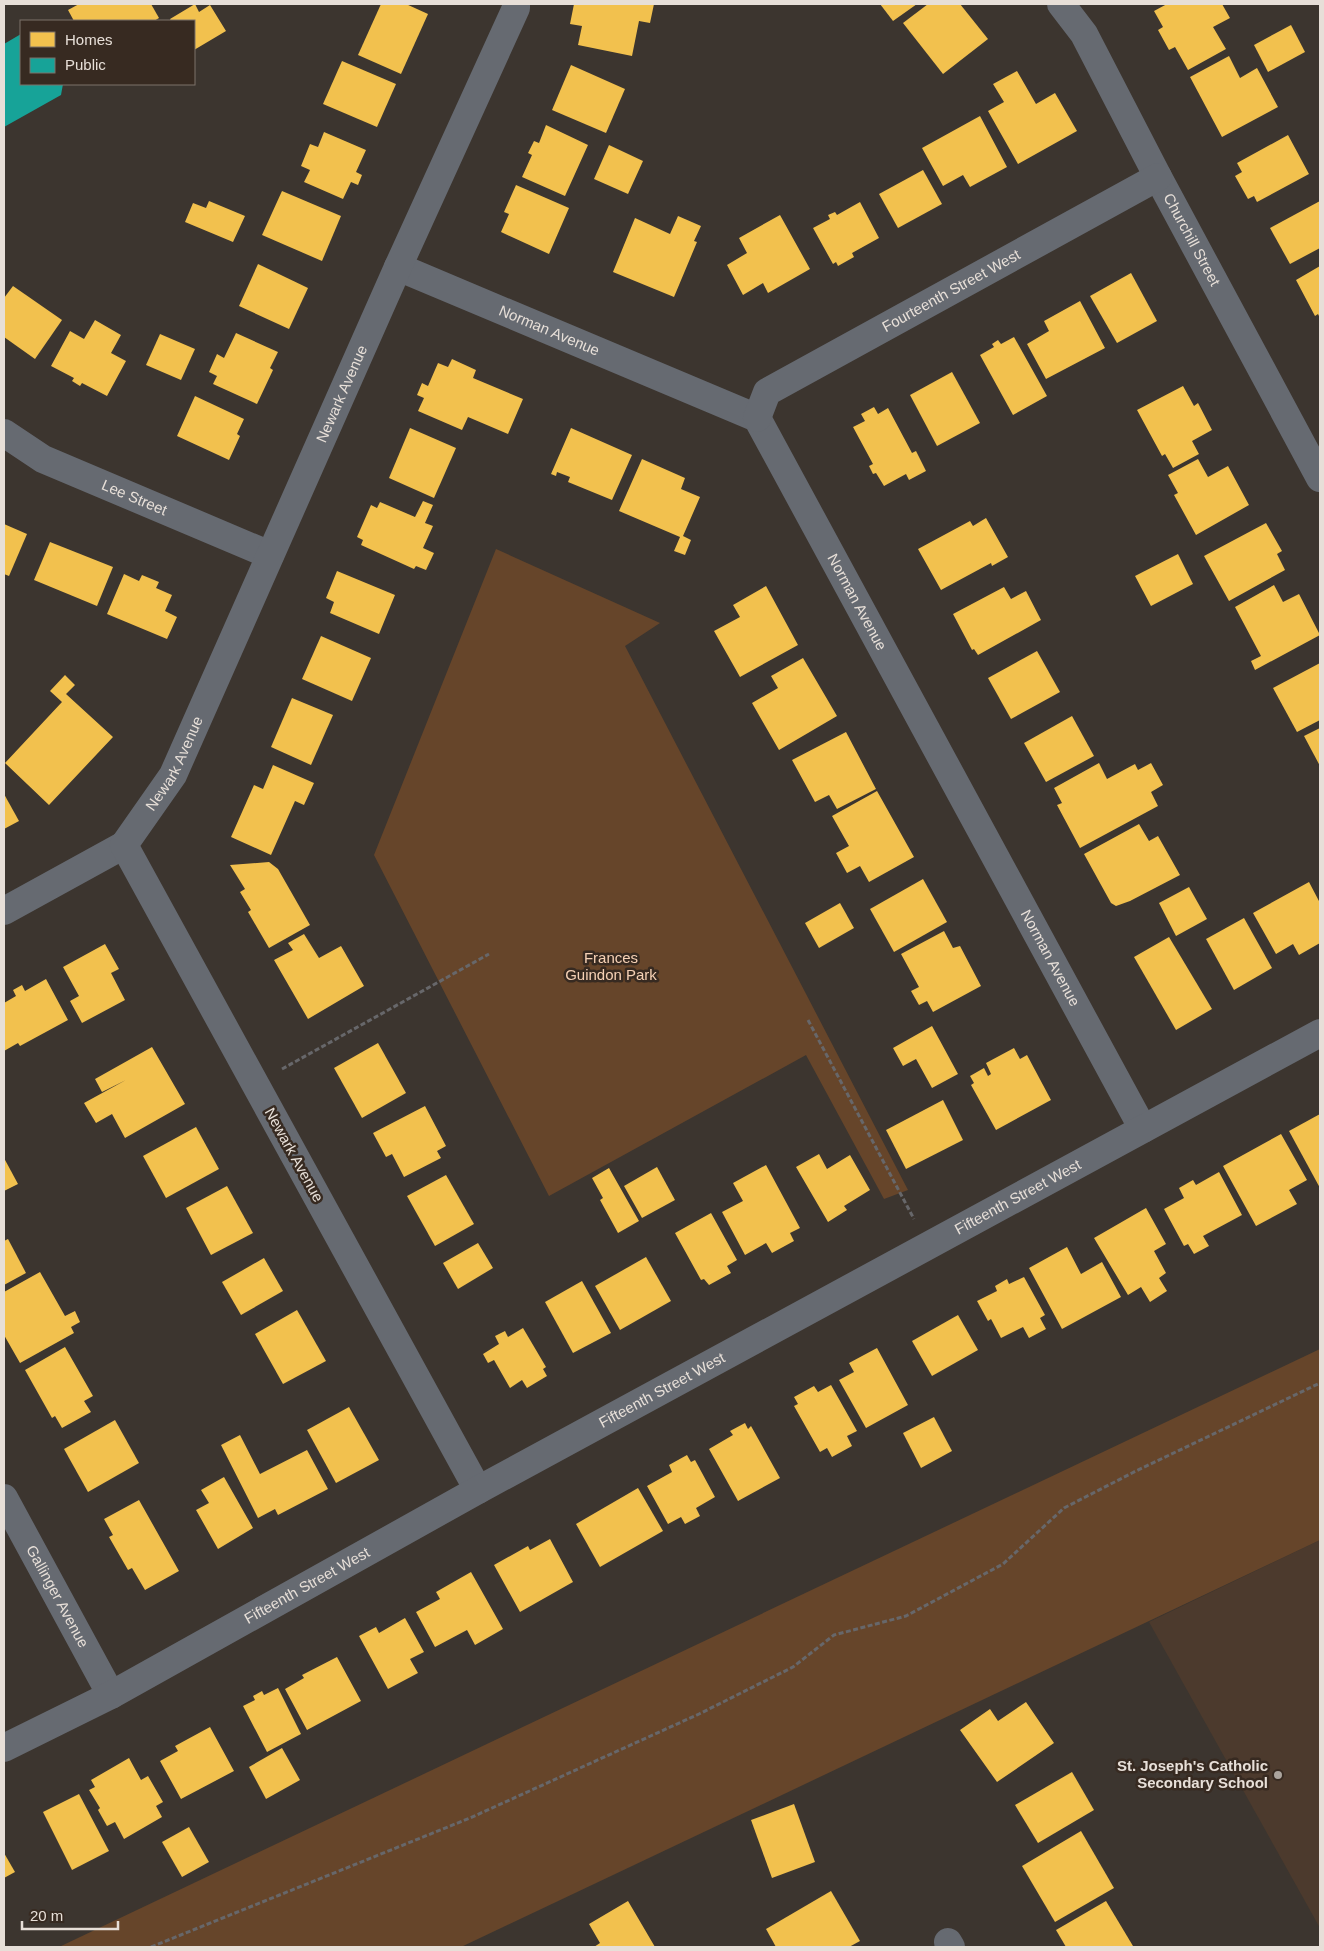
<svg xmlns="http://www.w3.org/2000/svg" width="1324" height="1951" font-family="Arial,sans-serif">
  <rect width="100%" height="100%" fill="#3c352f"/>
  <polygon fill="#4c3a2d" points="1320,1540 1320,1928 1149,1622"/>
  <g fill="#66452a">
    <polygon points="496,549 660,623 625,646 908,1190 884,1199 806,1055 549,1196 374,855"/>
    <polygon points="1320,1349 1320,1540 461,1947 59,1947"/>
  </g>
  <g fill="#f2c14e">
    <polygon points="79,4 151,4 159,18 154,21 74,21 68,10"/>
    <polygon points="195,4 199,12 210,5 226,31 194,50 194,21 171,21 170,19"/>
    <polygon points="381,4 406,4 428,14 401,74 358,55"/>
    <polygon points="574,4 654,4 650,23 639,21 632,56 578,45 582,26 570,24"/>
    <polygon points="880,4 917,4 893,21"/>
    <polygon points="928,4 960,4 988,39 943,74 903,23"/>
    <polygon points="1167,4 1222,4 1230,18 1213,27 1226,49 1188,70 1175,47 1169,50 1158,30 1163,27 1154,11"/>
    <polygon points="1291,25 1305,52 1268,72 1254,45"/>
    <polygon points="1229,56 1240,78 1257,68 1278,107 1222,137 1190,77"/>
    <polygon points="342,61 396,84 377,127 323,104"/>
    <polygon points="571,65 625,89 606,133 552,110"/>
    <polygon points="1017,71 1036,104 1055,93 1077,131 1018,164 988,111 1004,102 993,84"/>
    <polygon points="980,116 1007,167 970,187 963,175 943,186 922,148"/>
    <polygon points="546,125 588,145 565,196 522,177 532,155 528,153 534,141 539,143"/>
    <polygon points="324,132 366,150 356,172 362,175 358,185 351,182 343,199 304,182 310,170 301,166 310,144 318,147"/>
    <polygon points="1288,135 1309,174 1257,202 1254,196 1248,199 1235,176 1242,172 1237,163"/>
    <polygon points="609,145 643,161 628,194 594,179"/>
    <polygon points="923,170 942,204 898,228 879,194"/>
    <polygon points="516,185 569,208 549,254 501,232 509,214 504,212"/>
    <polygon points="282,191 341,216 322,261 262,235"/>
    <polygon points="209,201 245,216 233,242 185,222 193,203 206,208"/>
    <polygon points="1320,201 1320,248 1290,264 1270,228"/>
    <polygon points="860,202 879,238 852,253 854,257 838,266 836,262 833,264 813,228 830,219 828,215 835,212 837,215"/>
    <polygon points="780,215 810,269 768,293 763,283 743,295 727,265 747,253 739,238"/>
    <polygon points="678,216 701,226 694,241 697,242 674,297 613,272 635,218 670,234"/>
    <polygon points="258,264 308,288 289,329 239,306"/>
    <polygon points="1320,266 1320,318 1318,314 1315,316 1296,280"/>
    <polygon points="1131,273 1157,321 1117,343 1090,296"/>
    <polygon points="13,286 62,320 35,359 4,337 4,298"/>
    <polygon points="1080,301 1105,348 1046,379 1027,344 1049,331 1044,321"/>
    <polygon points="95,320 121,335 111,353 126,361 107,396 82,383 80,386 72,381 74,378 51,366 70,331 84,339"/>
    <polygon points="236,333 278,352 270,368 273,370 257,404 213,384 217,376 209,372 217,354 224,358"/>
    <polygon points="160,334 195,349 181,380 146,365"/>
    <polygon points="1014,337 1047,396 1013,415 980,355 994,347 992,344 998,340 1001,344"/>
    <polygon points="452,359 476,370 473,378 523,399 508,434 468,417 462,430 418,411 424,398 417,395 422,383 428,386 438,363 448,367"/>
    <polygon points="952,372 980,423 937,446 910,395"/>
    <polygon points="1183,386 1194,406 1198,403 1212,430 1192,441 1199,454 1173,468 1165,454 1162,456 1137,410"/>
    <polygon points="195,396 244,419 237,434 240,436 229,460 177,436"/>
    <polygon points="874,407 878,414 888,408 912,453 916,451 926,471 909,480 906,474 884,486 876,473 873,474 869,466 873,464 853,427 865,421 861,414"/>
    <polygon points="410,428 456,448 434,498 389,478"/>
    <polygon points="571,428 632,455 612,500 568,482 570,477 557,472 556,476 551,474"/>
    <polygon points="642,459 685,478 681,489 700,497 683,536 691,540 685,555 674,551 680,537 619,511"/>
    <polygon points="1198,459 1208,477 1228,466 1249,505 1196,535 1174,495 1178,493 1168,475"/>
    <polygon points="423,501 433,505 425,523 433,526 423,548 434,553 426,570 416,566 414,569 361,545 363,540 357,537 371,505 377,508 380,502 415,517"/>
    <polygon points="986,518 1008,557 992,566 991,563 941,590 918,549 970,521 973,526"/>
    <polygon points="1266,523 1282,551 1277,554 1285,570 1229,601 1204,556"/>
    <polygon points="4,524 27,534 9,576 4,574"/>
    <polygon points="50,542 113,567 97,606 34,580"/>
    <polygon points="1178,554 1193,584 1151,606 1135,576"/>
    <polygon points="337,571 395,595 379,634 330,613 334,602 326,598"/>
    <polygon points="124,574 139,581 142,575 159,582 156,588 172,595 165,611 177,617 167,639 107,614"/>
    <polygon points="1274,585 1283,602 1299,594 1320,635 1255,670 1251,661 1261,656 1235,607"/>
    <polygon points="766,586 798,645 740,677 714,631 740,617 733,605"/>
    <polygon points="1004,587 1011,599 1026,591 1041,620 978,655 974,649 972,650 953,614"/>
    <polygon points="321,636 371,658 352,701 302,679"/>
    <polygon points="1037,651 1060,692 1011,719 988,678"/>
    <polygon points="803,658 837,716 779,750 752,703 778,688 771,676"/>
    <polygon points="1320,663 1320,720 1297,732 1273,688"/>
    <polygon points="65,675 75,685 66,694 113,737 49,805 5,763 62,702 50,691"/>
    <polygon points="292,698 333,715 311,765 271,747"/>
    <polygon points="1072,716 1094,756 1046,782 1024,743"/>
    <polygon points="1320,728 1320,766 1304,736"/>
    <polygon points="846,732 876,789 837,809 829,795 815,802 792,760"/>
    <polygon points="1099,763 1107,779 1135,764 1138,770 1151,763 1163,785 1151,792 1158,806 1080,848 1057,805 1062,803 1054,788"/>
    <polygon points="273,765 314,783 304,805 295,801 271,855 231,837 254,785 263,789"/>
    <polygon points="877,791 914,857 869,882 860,866 847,873 836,853 849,846 832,816"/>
    <polygon points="4,794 19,821 4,829"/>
    <polygon points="1139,824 1149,841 1158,836 1180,875 1130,901 1116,906 1111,903 1084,854"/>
    <polygon points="269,862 278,869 310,925 269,948 248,912 251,910 240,892 245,889 230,865"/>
    <polygon points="923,879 947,922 894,952 870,909"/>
    <polygon points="1309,882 1320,903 1320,943 1299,955 1293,944 1276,954 1253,913"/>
    <polygon points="1189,887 1207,919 1176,936 1159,903"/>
    <polygon points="840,903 854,928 819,948 805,923"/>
    <polygon points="1244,918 1272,968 1234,990 1206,939"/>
    <polygon points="944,931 953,948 960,946 981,986 933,1012 927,1001 919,1005 911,991 919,987 901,954"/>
    <polygon points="304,934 319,958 341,946 364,986 308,1019 274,960 293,950 288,943"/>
    <polygon points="1169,937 1212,1009 1176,1030 1134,957"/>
    <polygon points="105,944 119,969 111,973 125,1000 82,1023 70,1001 79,996 63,967"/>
    <polygon points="46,979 68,1020 20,1046 18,1043 4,1051 4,1003 16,996 13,990 22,985 25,991"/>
    <polygon points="932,1026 958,1074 932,1088 916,1059 903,1066 893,1048"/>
    <polygon points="378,1043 406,1093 362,1118 334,1068"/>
    <polygon points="152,1047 185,1104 125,1138 112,1114 96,1123 84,1103 126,1080 102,1092 95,1079"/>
    <polygon points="1014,1048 1020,1059 1027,1055 1051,1100 996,1130 971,1085 974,1083 970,1076 984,1068 988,1076 991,1074 986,1063"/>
    <polygon points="943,1100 963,1140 906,1169 886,1130"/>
    <polygon points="425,1106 446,1146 437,1151 441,1158 404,1177 392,1154 386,1157 373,1133"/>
    <polygon points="1320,1114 1320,1188 1289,1131"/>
    <polygon points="196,1127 219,1169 166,1198 143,1156"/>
    <polygon points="1281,1134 1307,1180 1289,1190 1297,1204 1256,1226 1223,1166"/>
    <polygon points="819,1154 827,1169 850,1155 870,1190 844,1206 847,1210 828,1222 796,1167"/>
    <polygon points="4,1158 18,1184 4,1191"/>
    <polygon points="766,1165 800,1228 790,1233 794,1241 772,1253 766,1243 745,1255 722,1212 743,1201 733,1183"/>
    <polygon points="657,1167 675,1200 642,1218 624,1186"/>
    <polygon points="609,1168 639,1221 618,1233 600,1200 603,1198 592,1178"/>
    <polygon points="1219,1172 1242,1215 1203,1236 1209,1246 1194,1254 1188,1244 1184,1246 1164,1209 1184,1198 1179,1188 1193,1180 1196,1185"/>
    <polygon points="446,1175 474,1224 435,1246 407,1196"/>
    <polygon points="227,1186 253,1233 211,1255 186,1208"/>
    <polygon points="1146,1208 1166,1244 1154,1251 1166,1273 1159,1278 1167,1291 1150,1302 1141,1287 1128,1295 1094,1238"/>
    <polygon points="711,1213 737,1260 727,1266 731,1273 709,1285 704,1279 701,1280 675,1233"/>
    <polygon points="8,1239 26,1273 4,1285 4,1241"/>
    <polygon points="478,1243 493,1268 458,1289 443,1263"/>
    <polygon points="1067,1247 1081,1274 1102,1262 1121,1297 1062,1329 1029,1268"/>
    <polygon points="646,1257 671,1301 620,1330 595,1286"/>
    <polygon points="264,1258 283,1291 241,1315 222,1282"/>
    <polygon points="40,1272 65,1316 75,1311 80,1322 71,1327 74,1333 20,1363 4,1335 4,1292"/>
    <polygon points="1024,1277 1045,1315 1040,1318 1046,1329 1029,1338 1023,1327 1001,1338 991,1319 988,1321 977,1301 997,1291 995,1286 1007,1279 1009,1284"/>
    <polygon points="582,1281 611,1333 573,1353 545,1302"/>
    <polygon points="297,1310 326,1361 283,1384 255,1334"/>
    <polygon points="958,1315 978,1350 932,1376 912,1341"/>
    <polygon points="523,1328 546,1367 543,1369 547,1376 527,1388 522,1380 510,1388 494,1360 488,1363 483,1354 499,1344 495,1336 505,1331 508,1337"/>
    <polygon points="65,1347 93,1396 84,1401 91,1412 62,1428 55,1416 52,1418 25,1370"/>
    <polygon points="877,1348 908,1405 866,1428 839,1380 854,1372 849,1363"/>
    <polygon points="831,1385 857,1431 847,1436 852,1446 832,1457 827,1448 820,1452 794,1406 798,1404 794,1397 814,1386 818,1392"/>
    <polygon points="349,1407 379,1460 336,1483 307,1430"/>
    <polygon points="934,1417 952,1451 921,1468 903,1433"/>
    <polygon points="115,1420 139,1463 88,1492 64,1449"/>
    <polygon points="745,1423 748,1429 751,1426 780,1478 738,1501 709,1449 733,1435 730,1431"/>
    <polygon points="240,1435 260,1474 307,1450 328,1489 278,1515 275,1509 258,1518 221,1445"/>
    <polygon points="687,1455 691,1462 695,1460 715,1497 696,1508 700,1516 685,1524 681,1517 668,1524 647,1486 672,1472 669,1465"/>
    <polygon points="224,1477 253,1528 218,1549 196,1510 209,1503 201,1490"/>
    <polygon points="638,1488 663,1531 600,1567 576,1524"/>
    <polygon points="139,1500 179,1571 145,1590 132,1568 128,1570 109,1537 113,1535 104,1519"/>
    <polygon points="550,1539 573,1582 520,1612 494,1565 528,1546 530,1550"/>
    <polygon points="471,1572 503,1629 475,1645 467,1630 435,1647 416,1612 440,1599 436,1592"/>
    <polygon points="405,1618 424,1652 410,1659 418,1673 388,1689 359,1636 376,1627 379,1633"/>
    <polygon points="337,1657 361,1701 307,1730 285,1689 304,1678 302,1675"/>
    <polygon points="278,1688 301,1734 267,1752 243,1706 255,1700 253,1696 262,1691 264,1695"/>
    <polygon points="1026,1702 1054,1743 997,1782 960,1730 990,1709 998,1721"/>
    <polygon points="210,1727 234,1771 181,1799 160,1761 178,1751 175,1746"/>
    <polygon points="282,1748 300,1780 266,1799 249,1767"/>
    <polygon points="129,1758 141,1780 148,1776 163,1802 156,1806 162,1817 124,1839 115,1822 107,1826 98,1810 100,1808 89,1790 95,1787 91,1780"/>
    <polygon points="1072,1772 1094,1810 1038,1843 1015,1805"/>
    <polygon points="79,1794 109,1851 72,1870 43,1812"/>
    <polygon points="794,1804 815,1862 772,1878 751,1820"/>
    <polygon points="189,1827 209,1862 182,1877 162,1842"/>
    <polygon points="1081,1831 1114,1888 1055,1922 1022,1866"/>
    <polygon points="4,1853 15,1872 4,1878"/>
    <polygon points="831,1891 860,1941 849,1947 776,1947 766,1929"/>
    <polygon points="628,1901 655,1947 594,1947 600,1943 589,1924"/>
    <polygon points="1106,1901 1133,1946 1066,1947 1056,1930"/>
  </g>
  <polygon fill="#17a398" points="21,34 21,84 63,84 61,95 4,127 4,44"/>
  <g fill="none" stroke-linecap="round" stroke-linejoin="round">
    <g stroke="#67676a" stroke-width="3" stroke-dasharray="5 2.5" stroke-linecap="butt">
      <polyline points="808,1020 914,1219"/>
      <polyline points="282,1069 489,954"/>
      <polyline points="151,1947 470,1818 699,1714 793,1667 834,1635 906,1616 1003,1564 1064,1508 1136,1471 1320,1383"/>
    </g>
    <g stroke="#666a71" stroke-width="28">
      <path id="s1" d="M 1061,4 L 1084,34 L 1158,177 L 1320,478"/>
      <path id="s2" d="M 398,267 L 757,418 L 1143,1129"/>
      <path id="s3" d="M 757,418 L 767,392 L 1158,177"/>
      <path id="s4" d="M 4,433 L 43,459 L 270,555"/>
      <polyline points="4,911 124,845"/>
      <path id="s5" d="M 478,1490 L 124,845 L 173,775 L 398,267 L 516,8 L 516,4"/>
      <path id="s6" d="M 4,1498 L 111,1695"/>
      <path id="s7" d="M 4,1748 L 111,1695 L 478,1490 L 1320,1033"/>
      <polyline points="948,1942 951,1947"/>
    </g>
  </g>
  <circle fill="#aba49d" stroke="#372a21" stroke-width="2" cx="1278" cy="1775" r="5"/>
  <g text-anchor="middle" stroke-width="5" stroke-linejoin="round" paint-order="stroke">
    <g font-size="15" fill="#e7dfd8" stroke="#372a21">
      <text dy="5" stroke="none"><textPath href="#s1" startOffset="270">Churchill Street</textPath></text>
      <text dy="5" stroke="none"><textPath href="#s3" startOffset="238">Fourteenth Street West</textPath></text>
      <text dy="5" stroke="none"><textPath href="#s2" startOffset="164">Norman Avenue</textPath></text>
      <text dy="5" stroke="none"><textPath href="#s5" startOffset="1238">Newark Avenue</textPath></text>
      <text dy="5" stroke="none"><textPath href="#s4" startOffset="146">Lee Street</textPath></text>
      <text dy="5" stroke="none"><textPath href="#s2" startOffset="599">Norman Avenue</textPath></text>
      <text dy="5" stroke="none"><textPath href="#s5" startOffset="832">Newark Avenue</textPath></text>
      <text dy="5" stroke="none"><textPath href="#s2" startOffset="1004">Norman Avenue</textPath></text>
      <text transform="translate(294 1155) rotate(61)" y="5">Newark Avenue</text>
      <text dy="5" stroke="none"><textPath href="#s7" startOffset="1154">Fifteenth Street West</textPath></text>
      <text dy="5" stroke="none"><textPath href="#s7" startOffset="749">Fifteenth Street West</textPath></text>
      <text dy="5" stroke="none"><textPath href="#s7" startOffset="344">Fifteenth Street West</textPath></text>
      <text dy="5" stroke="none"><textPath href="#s6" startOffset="112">Gallinger Avenue</textPath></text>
    </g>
    <g font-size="15" fill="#f6d1b5" stroke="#372a21">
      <text x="611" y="963">Frances<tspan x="611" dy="17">Guindon Park</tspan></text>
    </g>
    <g font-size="15" font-weight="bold" fill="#e7dfd8" stroke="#372a21" text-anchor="end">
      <text x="1268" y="1771">St. Joseph's Catholic<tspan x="1268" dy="17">Secondary School</tspan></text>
    </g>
  </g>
  <rect width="1324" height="1951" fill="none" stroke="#e7dfd8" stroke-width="10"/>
  <rect x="20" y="20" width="175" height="65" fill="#372a21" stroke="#7d726a"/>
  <rect x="30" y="32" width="25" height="15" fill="#f2c14e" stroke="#7d726a"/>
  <text x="65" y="45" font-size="15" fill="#e7dfd8">Homes</text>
  <rect x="30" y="58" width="25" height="15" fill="#17a398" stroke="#7d726a"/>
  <text x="65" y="70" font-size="15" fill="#e7dfd8">Public</text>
  <path d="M22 1921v8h96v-8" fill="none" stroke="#e7dfd8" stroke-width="2.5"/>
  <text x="30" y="1921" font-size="15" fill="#e7dfd8" stroke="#372a21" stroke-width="4" paint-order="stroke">20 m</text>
</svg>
